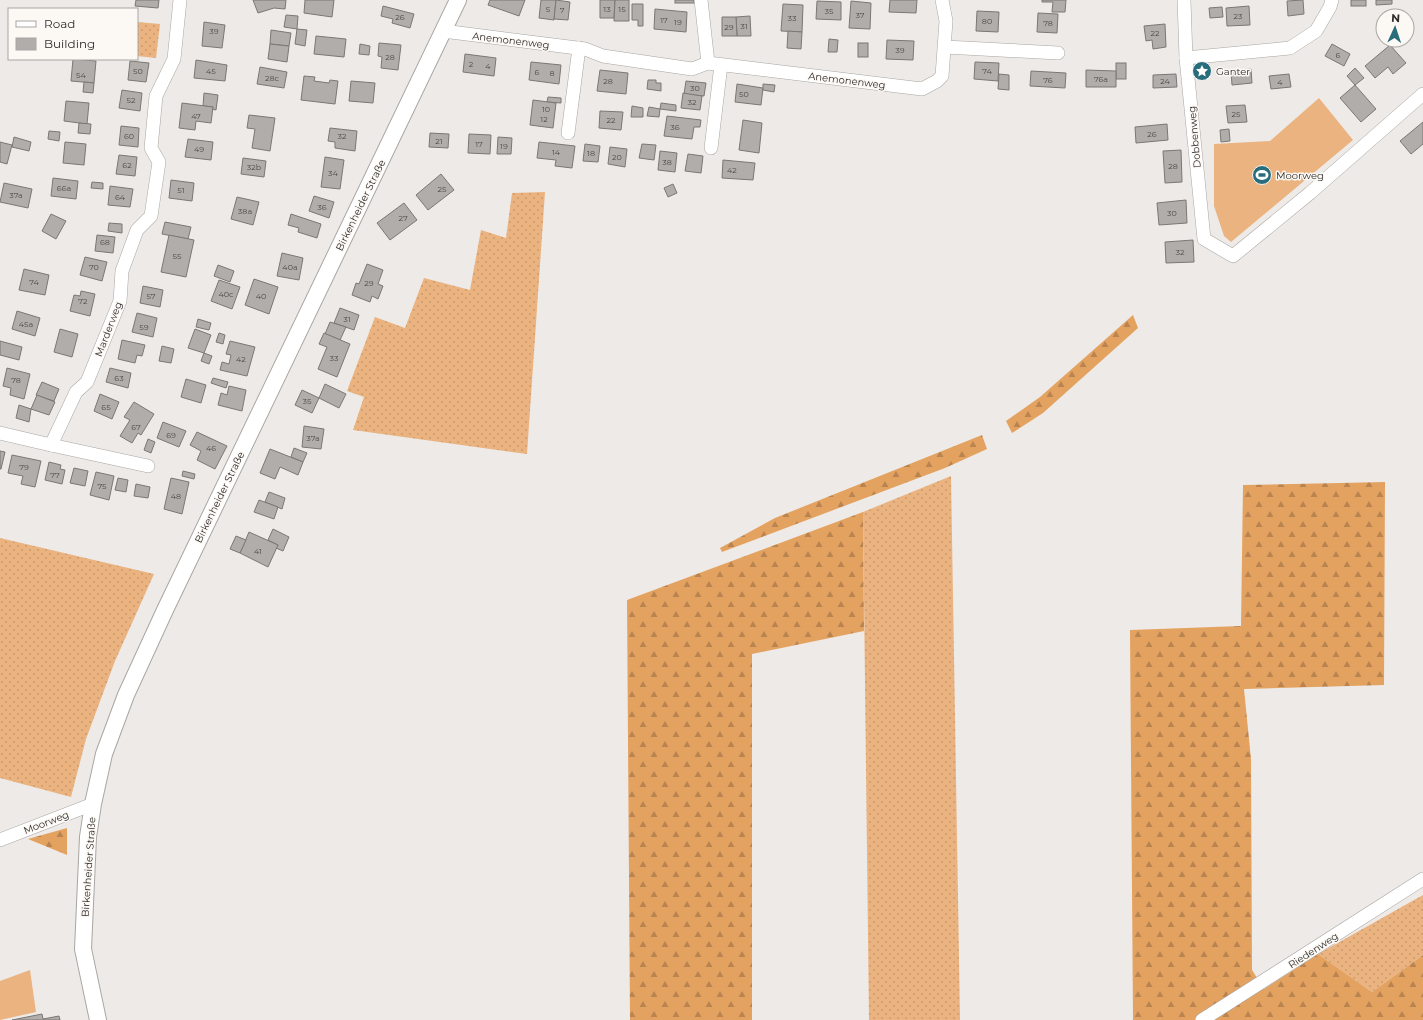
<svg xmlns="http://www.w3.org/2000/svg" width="1423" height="1020" font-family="Montserrat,sans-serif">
  <defs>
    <pattern id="grass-dots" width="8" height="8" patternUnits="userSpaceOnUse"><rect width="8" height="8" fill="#ebb37f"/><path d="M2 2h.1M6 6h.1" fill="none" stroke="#ca9a6e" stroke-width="1.8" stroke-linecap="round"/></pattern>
    <pattern id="forest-firs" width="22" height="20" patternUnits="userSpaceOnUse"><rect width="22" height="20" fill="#e4a260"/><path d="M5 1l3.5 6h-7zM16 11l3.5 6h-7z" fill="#b9844f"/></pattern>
  </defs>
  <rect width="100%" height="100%" fill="#eeeae7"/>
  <g fill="url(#grass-dots)">
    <polygon points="137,22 160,24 156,58 137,56"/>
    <polygon points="545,192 527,454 353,430 364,397 347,391 375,317 405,328 424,278 470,290 481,230 506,238 512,193"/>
    <polygon points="951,476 960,1020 869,1020 863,512"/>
    <polygon points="0,538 154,574 115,661 86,739 71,797 0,778"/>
    <polygon points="1423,895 1423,955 1372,992 1318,954"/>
  </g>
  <g fill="url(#forest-firs)">
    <polygon points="1133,315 1138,328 1043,413 1012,433 1006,421 1040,397"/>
    <polygon points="982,435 987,449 945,468 722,552 720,548 775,518"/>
    <polygon points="1385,482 1384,685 1244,689 1251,759 1252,970 1264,989 1318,954 1372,992 1423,955 1423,1020 1133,1020 1130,630 1241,626 1243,485"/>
    <polygon points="863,512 864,631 752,654 752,1020 630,1020 627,600"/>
    <polygon points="67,828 67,855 28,839"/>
  </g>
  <g fill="#ebb37f">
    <polygon points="1319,98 1353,140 1231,242 1224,236 1214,206 1214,144 1270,141"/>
    <polygon points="30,970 36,1012 0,1020 0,981"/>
  </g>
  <g fill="#b1adaa" stroke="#7b7774">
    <polygon points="136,0 159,0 158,8 135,6"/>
    <polygon points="253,0 286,0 285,9 274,8 258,13"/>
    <polygon points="305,0 334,0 332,17 304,13"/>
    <polygon points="490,0 525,0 519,16 488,5"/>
    <polygon points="541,0 556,0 554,20 539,18"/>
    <polygon points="556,0 570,2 568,20 554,19"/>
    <polygon points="600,0 615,0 614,18 600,18"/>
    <polygon points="615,0 629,0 629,21 614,21"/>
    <rect x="675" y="0" width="19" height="3"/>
    <polygon points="890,0 917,0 916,13 889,12"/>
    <polygon points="1042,0 1066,0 1065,12 1052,12 1053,2 1042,2"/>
    <polygon points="1303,0 1304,14 1288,16 1287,1"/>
    <rect x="1351" y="0" width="15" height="6"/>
    <polygon points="1376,0 1392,0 1392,4 1376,5"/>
    <polygon points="817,1 841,2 841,20 816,19"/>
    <polygon points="851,1 871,3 870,29 849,28"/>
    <polygon points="632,4 643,4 643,26 638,26 638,20 632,20"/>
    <polygon points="783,4 803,5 802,32 781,31"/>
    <polygon points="383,6 414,14 410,28 392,23 393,19 381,16"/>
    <polygon points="1249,6 1250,25 1227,26 1226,8"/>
    <polygon points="1222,7 1223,17 1210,18 1209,8"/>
    <polygon points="655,9 687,12 686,32 654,29"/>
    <polygon points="977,11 999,12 998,32 976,31"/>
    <polygon points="1038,13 1058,14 1057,33 1037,32"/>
    <polygon points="286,15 298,16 297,29 284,27"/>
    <polygon points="750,16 751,36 737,36 736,17"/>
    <polygon points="722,17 736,17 737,36 722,36"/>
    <polygon points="204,22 225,25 222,48 202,46"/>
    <polygon points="1165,24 1166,47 1153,49 1152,40 1146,41 1144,26"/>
    <polygon points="297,29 307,30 305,46 295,44"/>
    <polygon points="271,30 291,33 289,46 270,44"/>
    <polygon points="788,31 802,32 801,49 787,48"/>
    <polygon points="316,36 346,39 344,57 314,54"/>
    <polygon points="829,39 838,40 837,52 828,52"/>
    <polygon points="887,40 914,41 913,60 886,59"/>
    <polygon points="379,43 401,45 398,70 381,68 382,57 378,56"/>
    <rect x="858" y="43" width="10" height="14"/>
    <polygon points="270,44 289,46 287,62 268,59"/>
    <polygon points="360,44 370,46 369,55 359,54"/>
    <polygon points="1332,44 1350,54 1344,66 1325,56"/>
    <polygon points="1390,45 1406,63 1393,74 1388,67 1375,78 1365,66"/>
    <polygon points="465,54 496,58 494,76 463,72"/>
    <polygon points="73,59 96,61 94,83 71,81"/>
    <polygon points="196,60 227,65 225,81 194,78"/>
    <polygon points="130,61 149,63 146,82 128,80"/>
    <polygon points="531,62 561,65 559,84 529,80"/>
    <polygon points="975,62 999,63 998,81 974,79"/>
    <rect x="1116" y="63" width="10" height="16"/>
    <polygon points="260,67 287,72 284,88 257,84"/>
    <polygon points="1355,68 1364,78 1355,85 1347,76"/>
    <polygon points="1251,69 1252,83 1232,85 1231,71"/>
    <polygon points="600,70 628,73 626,94 597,91"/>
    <polygon points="1086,70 1116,71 1116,87 1086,87"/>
    <polygon points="1031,71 1066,73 1065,88 1030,86"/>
    <polygon points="999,74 1009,75 1009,90 998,89"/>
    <polygon points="1176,74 1177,87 1153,88 1153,75"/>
    <polygon points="1289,74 1291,87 1271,89 1269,76"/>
    <polygon points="304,76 315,77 314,81 329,83 330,80 338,81 335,104 301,100"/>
    <polygon points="648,80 656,80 656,83 661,83 661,91 647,89"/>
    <polygon points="351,81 375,83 373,103 349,101"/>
    <polygon points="686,81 706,83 704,96 684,94"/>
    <polygon points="84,82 94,83 93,93 83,92"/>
    <polygon points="737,84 763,88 761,105 735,102"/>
    <polygon points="763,84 775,85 774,92 763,90"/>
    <polygon points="1355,85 1376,109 1361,122 1340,98"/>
    <polygon points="122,90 142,93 140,111 119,108"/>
    <polygon points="204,93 218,95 216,110 212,109 213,107 203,106"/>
    <polygon points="683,93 702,96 700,110 681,108"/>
    <polygon points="548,97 561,98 561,103 547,102"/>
    <polygon points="533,100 556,103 553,128 530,125"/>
    <polygon points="66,101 89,103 87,124 64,121"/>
    <polygon points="182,103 213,107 211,123 196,121 195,130 179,128"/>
    <polygon points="661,103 676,105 676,111 660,109"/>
    <polygon points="1245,105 1247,122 1228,123 1226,106"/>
    <polygon points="632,106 643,108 643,117 631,117"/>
    <polygon points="649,107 660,109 659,117 647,116"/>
    <polygon points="600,111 623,112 621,130 599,128"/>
    <polygon points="249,115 275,118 270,151 252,148 255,129 247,128"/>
    <polygon points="667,116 701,120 700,127 694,127 692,139 664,136"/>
    <polygon points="743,120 762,123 759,153 739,150"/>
    <polygon points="1423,122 1423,144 1411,154 1400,141"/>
    <polygon points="79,123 91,124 90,134 78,133"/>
    <polygon points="1167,124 1168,140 1136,143 1135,127"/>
    <polygon points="121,126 139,128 138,147 119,145"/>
    <polygon points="330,128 357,131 355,151 335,148 335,142 328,141"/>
    <polygon points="1229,129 1230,141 1221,142 1220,130"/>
    <polygon points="49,131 60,132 59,141 48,139"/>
    <polygon points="430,133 449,134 448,148 429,147"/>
    <polygon points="469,134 491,135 490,154 468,153"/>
    <polygon points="14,137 31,142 29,151 12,147"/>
    <polygon points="498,137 512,138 511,154 497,154"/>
    <polygon points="188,139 213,142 211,160 185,157"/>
    <polygon points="0,142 12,145 7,164 0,162"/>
    <polygon points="65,142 86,144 84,165 63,163"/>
    <polygon points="539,142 575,146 572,168 555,166 556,160 537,158"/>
    <polygon points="585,144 600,146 598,162 583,161"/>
    <polygon points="642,144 656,145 654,160 639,158"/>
    <polygon points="610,147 627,149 625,167 608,164"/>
    <polygon points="1181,150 1182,182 1165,183 1163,151"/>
    <polygon points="660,151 677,153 675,172 658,170"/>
    <polygon points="688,154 703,156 701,173 685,171"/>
    <polygon points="119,155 137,157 135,176 116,174"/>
    <polygon points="325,157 344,160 340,189 321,187"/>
    <polygon points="243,158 266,161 264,177 241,174"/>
    <polygon points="723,160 755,163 753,180 722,178"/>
    <polygon points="441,174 454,190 428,210 416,195"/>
    <polygon points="53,178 78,181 76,199 51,196"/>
    <polygon points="171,180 194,183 192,201 169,198"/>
    <polygon points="92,182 103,183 103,189 91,188"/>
    <polygon points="4,183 32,189 28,208 0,202"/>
    <polygon points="673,184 677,193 668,197 664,188"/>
    <polygon points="110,186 133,189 130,207 108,205"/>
    <polygon points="314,196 334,202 329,218 309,211"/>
    <polygon points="237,197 259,202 253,225 231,219"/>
    <polygon points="1186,200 1187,223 1159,225 1157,203"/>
    <polygon points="404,203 417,220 390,240 377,223"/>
    <polygon points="51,214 66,221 56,239 42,231"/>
    <polygon points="291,214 321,224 317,238 298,232 299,228 288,225"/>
    <polygon points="165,222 191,227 188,239 162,234"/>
    <polygon points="109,223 122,224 122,233 108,231"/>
    <polygon points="97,235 115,237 113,253 95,251"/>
    <polygon points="169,235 194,240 186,277 161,272"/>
    <polygon points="1193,240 1194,262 1166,263 1165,242"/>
    <polygon points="282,253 303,258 299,280 277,276"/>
    <polygon points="85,257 107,262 102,281 80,275"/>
    <polygon points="367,264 383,270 378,284 383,286 378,299 372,296 370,302 352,295 356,283 359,284"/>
    <polygon points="218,265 234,271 230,282 214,276"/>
    <polygon points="24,269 49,275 45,295 19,290"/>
    <polygon points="254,279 278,287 269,314 245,305"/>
    <polygon points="219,280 240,287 232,309 211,301"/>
    <polygon points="143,286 163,290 160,307 140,303"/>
    <polygon points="81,291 95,294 90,316 70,311 74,295 80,296"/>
    <polygon points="340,308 359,315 354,330 334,323"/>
    <polygon points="17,311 40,318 35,336 12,329"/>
    <polygon points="137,313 157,318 153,337 132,332"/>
    <polygon points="198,319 211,323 209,330 196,327"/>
    <polygon points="330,322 346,327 340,340 325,334"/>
    <polygon points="60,329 78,334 72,357 54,352"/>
    <polygon points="195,329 211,335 204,353 188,348"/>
    <polygon points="219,333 225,335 223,344 216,342"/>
    <polygon points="324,333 350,344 337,377 318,369 327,347 319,344"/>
    <polygon points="122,340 145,345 142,356 137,355 135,363 118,359"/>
    <polygon points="0,341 22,347 19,360 0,355"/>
    <polygon points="230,341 255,347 247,376 220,370 222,362 229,364 231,355 226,354"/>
    <polygon points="162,346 174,349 171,363 159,361"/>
    <polygon points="204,353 212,356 209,364 201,361"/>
    <polygon points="7,368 30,374 24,399 10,395 11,388 3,386"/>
    <polygon points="110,368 131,373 128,388 106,382"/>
    <polygon points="213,378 228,382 226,388 211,383"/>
    <polygon points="186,379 206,385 201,403 181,397"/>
    <polygon points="42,382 59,389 54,401 36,395"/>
    <polygon points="325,384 346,394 339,408 319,398"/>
    <polygon points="229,386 246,390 242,411 218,405 221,393 227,395"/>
    <polygon points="302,390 319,398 312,413 295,405"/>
    <polygon points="100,394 119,402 112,419 94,411"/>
    <polygon points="37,395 55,402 49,415 31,409"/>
    <polygon points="134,402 154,414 141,435 138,433 132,443 120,436 130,420 124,417"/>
    <polygon points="19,405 31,409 29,422 16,418"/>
    <polygon points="163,422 186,431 179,447 157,438"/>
    <polygon points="304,426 324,429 321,449 302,447"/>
    <polygon points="197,432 227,446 215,469 197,460 201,451 190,445"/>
    <polygon points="148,439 155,442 151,453 144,450"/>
    <polygon points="294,448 307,453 303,462 291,457"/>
    <polygon points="270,449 303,462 298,475 280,467 275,479 260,473"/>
    <polygon points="0,451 5,452 1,469 0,469"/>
    <polygon points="12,455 41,461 35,487 21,484 23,476 8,473"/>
    <polygon points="49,462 61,465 60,469 65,470 62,484 45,480"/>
    <polygon points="74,468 88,471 85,486 70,483"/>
    <polygon points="183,471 195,474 194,479 182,476"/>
    <polygon points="96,472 114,476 109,500 90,495"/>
    <polygon points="118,478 128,480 126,492 115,490"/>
    <polygon points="171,478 189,482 182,514 164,509"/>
    <polygon points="136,484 150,487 148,498 134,496"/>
    <polygon points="269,492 285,498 282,509 265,502"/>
    <polygon points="259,500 278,507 274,519 254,512"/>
    <polygon points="273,529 289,537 283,551 276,548 278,545 268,540"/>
    <polygon points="249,532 278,545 268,567 240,553"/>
    <polygon points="236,536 246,540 240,553 230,549"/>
    <polygon points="42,1014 43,1019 59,1016 60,1020 12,1020"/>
  </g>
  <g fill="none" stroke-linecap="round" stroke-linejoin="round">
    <g stroke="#a9a6a2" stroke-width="14">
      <g id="minor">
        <polyline points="701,0 708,63"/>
        <polyline points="1184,0 1186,58 1204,239 1233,256 1310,193 1423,94"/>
        <polyline points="443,31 585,49 603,56 692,69 708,63 922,89 937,81 942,76 946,21 942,0"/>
        <polyline points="945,47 1058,53"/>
        <polyline points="1186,58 1290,48 1316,31 1330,7 1332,0"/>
        <polyline points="568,133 579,48"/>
        <polyline points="711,148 721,65"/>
        <polyline points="0,433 51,445 76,392 87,382 120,301 122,271 137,230 151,216 159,162 151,148 156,96 174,59 180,0"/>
        <polyline points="51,445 148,466"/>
        <polyline points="0,840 93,804"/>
        <polyline points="1202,1020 1423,879"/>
      </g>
    </g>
    <g stroke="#a9a6a2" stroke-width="18">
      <polyline id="tertiary" points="98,1020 83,949 88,837 93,804 104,754 126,695 165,610 458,0"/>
    </g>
    <use href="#minor" stroke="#fff" stroke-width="13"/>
    <use href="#tertiary" stroke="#fff" stroke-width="16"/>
  </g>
  <defs>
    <g id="sight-disc" transform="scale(1)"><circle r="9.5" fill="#276d7b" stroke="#fcf8f4"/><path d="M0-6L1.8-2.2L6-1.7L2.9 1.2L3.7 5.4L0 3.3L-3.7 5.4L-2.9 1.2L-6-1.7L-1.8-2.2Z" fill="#fff"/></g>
    <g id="stadium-disc" transform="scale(1)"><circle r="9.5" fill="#276d7b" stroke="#fcf8f4"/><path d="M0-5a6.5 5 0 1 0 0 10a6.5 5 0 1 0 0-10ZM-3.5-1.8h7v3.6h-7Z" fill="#fff"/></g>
  </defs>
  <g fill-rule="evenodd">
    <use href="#sight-disc" x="1202" y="71"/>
    <use href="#stadium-disc" x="1262" y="175"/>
  </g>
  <g text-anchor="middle" stroke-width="3" stroke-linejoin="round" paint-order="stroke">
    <g font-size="8" fill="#4e4c4b">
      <text x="548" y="12">5</text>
      <text x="607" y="12">13</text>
      <text x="622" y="12">15</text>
      <text x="562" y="13">7</text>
      <text x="829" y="14">35</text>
      <text x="860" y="18">37</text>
      <text x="1238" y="19">23</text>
      <text x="400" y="20">26</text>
      <text x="792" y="21">33</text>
      <text x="664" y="23">17</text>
      <text x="987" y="24">80</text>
      <text x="678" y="25">19</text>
      <text x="1048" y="26">78</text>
      <text x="744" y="29">31</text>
      <text x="729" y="30">29</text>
      <text x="214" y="34">39</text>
      <text x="1155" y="36">22</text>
      <text x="900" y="53">39</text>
      <text x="1338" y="58">6</text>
      <text x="390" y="60">28</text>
      <text x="471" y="67">2</text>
      <text x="488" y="69">4</text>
      <text x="138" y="74">50</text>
      <text x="211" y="74">45</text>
      <text x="987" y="74">74</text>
      <text x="537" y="75">6</text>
      <text x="552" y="76">8</text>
      <text x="81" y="78">54</text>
      <text x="272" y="81">28c</text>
      <text x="1101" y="82">76a</text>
      <text x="1048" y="83">76</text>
      <text x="608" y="84">28</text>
      <text x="1165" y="84">24</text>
      <text x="1280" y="85">4</text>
      <text x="695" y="91">30</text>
      <text x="744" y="97">50</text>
      <text x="131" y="103">52</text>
      <text x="692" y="105">32</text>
      <text x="546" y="112">10</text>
      <text x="1236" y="117">25</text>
      <text x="196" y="119">47</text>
      <text x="544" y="122">12</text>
      <text x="611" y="123">22</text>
      <text x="675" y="130">36</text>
      <text x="1152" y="137">26</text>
      <text x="129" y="139">60</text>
      <text x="342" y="139">32</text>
      <text x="439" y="144">21</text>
      <text x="479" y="147">17</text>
      <text x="504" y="149">19</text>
      <text x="199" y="152">49</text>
      <text x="556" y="155">14</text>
      <text x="591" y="156">18</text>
      <text x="617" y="160">20</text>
      <text x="667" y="165">38</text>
      <text x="127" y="168">62</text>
      <text x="1173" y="169">28</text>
      <text x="254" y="170">32b</text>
      <text x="732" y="173">42</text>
      <text x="333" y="176">34</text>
      <text x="64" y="191">66a</text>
      <text x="442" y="192">25</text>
      <text x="181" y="193">51</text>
      <text x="16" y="198">37a</text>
      <text x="120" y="200">64</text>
      <text x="322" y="210">36</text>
      <text x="245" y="214">38a</text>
      <text x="1172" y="216">30</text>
      <text x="403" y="221">27</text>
      <text x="105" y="245">68</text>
      <text x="1180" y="255">32</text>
      <text x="177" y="259">55</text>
      <text x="94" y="270">70</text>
      <text x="290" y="270">40a</text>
      <text x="34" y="285">74</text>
      <text x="369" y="286">29</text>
      <text x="226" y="297">40c</text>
      <text x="151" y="299">57</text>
      <text x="261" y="299">40</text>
      <text x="83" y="304">72</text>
      <text x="347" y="322">31</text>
      <text x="26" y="327">45a</text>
      <text x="144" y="330">59</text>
      <text x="334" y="361">33</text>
      <text x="241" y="362">42</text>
      <text x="119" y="381">63</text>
      <text x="16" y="383">78</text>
      <text x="307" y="404">35</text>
      <text x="106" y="410">65</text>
      <text x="136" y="430">67</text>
      <text x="171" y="438">69</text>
      <text x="313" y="441">37a</text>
      <text x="211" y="451">46</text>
      <text x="24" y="470">79</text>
      <text x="55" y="478">77</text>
      <text x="102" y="489">75</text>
      <text x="176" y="499">48</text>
      <text x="258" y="554">41</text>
    </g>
    <g font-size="10" fill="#2d2c2b" stroke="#fcf8f4">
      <text transform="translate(511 40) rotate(7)" y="4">Anemonenweg</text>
      <text transform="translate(847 80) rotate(7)" y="4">Anemonenweg</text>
      <text transform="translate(1194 137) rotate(-95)" y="4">Dobbenweg</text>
      <text transform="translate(360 205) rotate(-64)" y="4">Birkenheider Straße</text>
      <text transform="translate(108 329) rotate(-69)" y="4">Marderweg</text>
      <text transform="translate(219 497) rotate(-64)" y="4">Birkenheider Straße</text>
      <text transform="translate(46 822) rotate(-21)" y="4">Moorweg</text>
      <text transform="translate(88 867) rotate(-86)" y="4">Birkenheider Straße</text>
      <text transform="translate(1313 950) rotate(-33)" y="4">Riedenweg</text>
    </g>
    <g font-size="10" fill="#2d2c2b" stroke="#fcf8f4" text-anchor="start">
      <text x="1216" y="75">Ganter</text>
      <text x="1276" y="179">Moorweg</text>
    </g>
  </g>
  <rect x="8" y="8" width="130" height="52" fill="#fcf8f4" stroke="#a9a6a4"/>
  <rect x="16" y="21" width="20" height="6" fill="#ffffff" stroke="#a9a6a4"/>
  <text x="44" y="28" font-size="12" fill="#2d2c2b">Road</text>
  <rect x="16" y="38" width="20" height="12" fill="#b1adaa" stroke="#a9a6a4"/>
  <text x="44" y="48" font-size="12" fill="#2d2c2b">Building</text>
  <g transform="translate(1395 28) rotate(3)"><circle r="19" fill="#fcf8f4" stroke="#a9a6a4"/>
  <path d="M0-3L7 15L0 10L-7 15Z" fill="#276d7b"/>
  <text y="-6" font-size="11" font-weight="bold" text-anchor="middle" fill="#2d2c2b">N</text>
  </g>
</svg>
